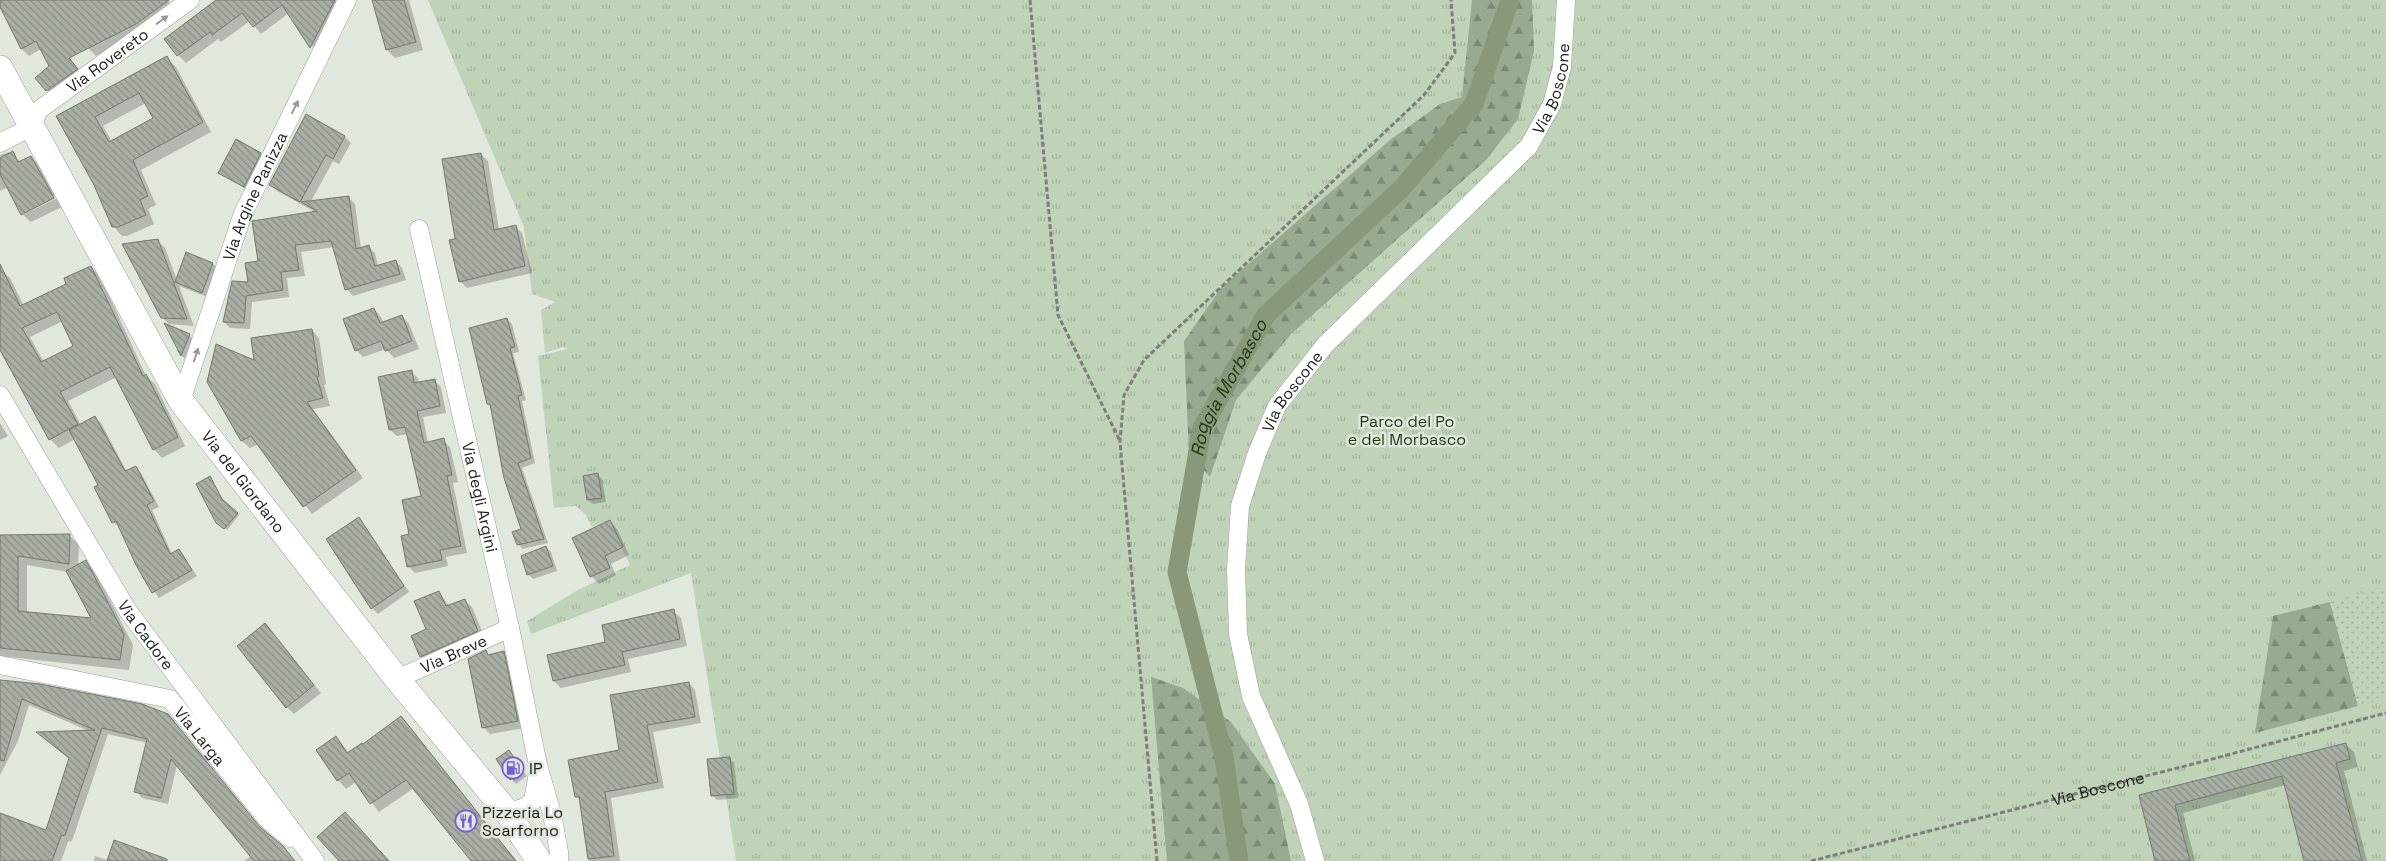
<svg xmlns="http://www.w3.org/2000/svg" width="2386" height="861" font-family="'Space Grotesk',sans-serif">
  <defs>
    <pattern id="grass-tufts" width="24" height="20" patternUnits="userSpaceOnUse" patternTransform="scale(1.25)"><rect width="24" height="20" fill="#c0d2b7"/><path d="M3 7l-1-3M5 7V3M7 7l1-3M15 17l-1-3M17 17v-4M19 17l1-3" fill="none" stroke="#a4b49d"/></pattern>
    <pattern id="forest-firs" width="22" height="20" patternUnits="userSpaceOnUse" patternTransform="scale(1.25)"><rect width="22" height="20" fill="#98aa8f"/><path d="M5 1l3.5 6h-7zM16 11l3.5 6h-7z" fill="#7b8a74"/></pattern>
    <pattern id="garden-dots" width="8" height="8" patternUnits="userSpaceOnUse" patternTransform="scale(1.25)"><rect width="8" height="8" fill="#c0d2b7"/><path d="M2 2h.1M6 6h.1" fill="none" stroke="#a4b49d" stroke-width="1.8" stroke-linecap="round"/></pattern>
    <pattern id="building-back-hatch" width="6" height="6" patternUnits="userSpaceOnUse" patternTransform="scale(1.25)"><rect width="6" height="6" fill="#a8afa5"/><path d="M-1 5l2 2M0 0l6 6M5-1l2 2" fill="none" stroke="#888e86"/></pattern>
  </defs>
  <rect width="100%" height="100%" fill="#e0e7dc"/>
  <polygon fill="url(#grass-tufts)" points="428,0 2386,0 2386,861 736,861 691,573 531,634 527,621 578,590 630,565 609,520 592,527 586,515 576,506 554,508 538,356 568,349 563,347 545,353 541,310 555,302 532,294 524,227"/>
  <g fill="url(#forest-firs)">
    <polygon points="1472,0 1532,0 1534,51 1518,119 1486,160 1291,334 1236,400 1210,477 1189,455 1184,341 1221,288 1390,140 1440,104 1462,97"/>
    <polygon points="2330,602 2358,706 2255,733 2273,616"/>
    <polygon points="1151,677 1183,688 1231,722 1275,784 1291,861 1167,861"/>
  </g>
  <polygon fill="url(#garden-dots)" points="2386,586 2386,699 2358,706 2330,602"/>
  <g fill="#0003" fill-rule="evenodd">
    <polygon points="0,0 37,0 73,64 84,76 54,98 37,78 51,67 41,49 29,56 22,49"/>
    <polygon points="65,0 168,0 174,10 145,31 96,56 88,48"/>
    <polygon points="218,0 347,0 318,54 289,13 261,34 250,21 221,42 218,39 186,63 178,55"/>
    <polygon points="373,0 409,0 423,50 395,58 387,50"/>
    <path d="M 167,58 L 176,67 L 211,132 L 141,170 L 156,205 L 148,209 L 154,224 L 127,236 L 122,236 L 113,226 L 95,185 L 58,117 ZM 146,103 L 155,119 L 112,142 L 103,126 Z"/>
    <polygon points="306,115 345,137 351,143 339,164 333,161 310,203 349,198 355,204 361,249 368,246 375,253 378,266 396,261 402,268 406,280 353,296 347,289 334,247 301,252 305,276 287,278 289,297 252,302 250,329 230,328 224,322 249,284 259,262 317,213 277,191 271,184"/>
    <polygon points="9,152 21,162 31,157 40,166 56,195 23,212 23,215 57,198 62,207 31,222 22,214 8,187 0,191 0,155"/>
    <polygon points="260,154 265,159 249,191 219,172"/>
    <polygon points="481,154 488,161 499,230 515,226 522,233 532,273 467,288 460,281 457,240"/>
    <polygon points="157,240 165,248 177,280 187,254 213,264 217,268 207,297 179,286 194,326 169,324 162,317"/>
    <path d="M 91,268 L 100,276 L 146,376 L 155,384 L 185,446 L 162,458 L 154,449 L 117,377 L 68,401 L 81,425 L 95,417 L 101,423 L 127,472 L 136,467 L 141,473 L 159,507 L 152,510 L 172,554 L 179,550 L 197,576 L 159,598 L 137,565 L 120,527 L 113,522 L 100,486 L 75,439 L 59,448 L 50,439 L 0,347 L 0,270 L 10,278 L 24,306 L 68,284 ZM 63,321 L 75,347 L 44,362 L 30,337 Z"/>
    <polygon points="374,309 381,317 384,323 402,316 409,324 419,349 394,358 386,349 363,357 356,350"/>
    <polygon points="507,319 512,324 519,352 513,353 526,400 522,401 535,463 522,468 548,543 523,549 518,544 523,529 492,408 488,404"/>
    <polygon points="166,325 189,335 196,342 189,362 182,356"/>
    <polygon points="312,330 319,338 326,384 324,385 330,406 313,409 363,478 312,514 259,444 250,448 242,441 208,381 256,362"/>
    <polygon points="411,372 418,378 419,383 434,380 441,387 446,413 423,417 428,443 443,440 450,447 458,482 453,483 467,553 446,557 448,566 415,573 408,566 410,535 422,497 408,434 397,436 390,430"/>
    <polygon points="0,423 8,436 0,440"/>
    <polygon points="598,475 602,479 606,502 593,504 588,500"/>
    <polygon points="210,478 223,502 239,515 227,530 217,522"/>
    <polygon points="359,519 409,592 378,614 372,608"/>
    <polygon points="610,521 617,529 629,555 611,564 616,575 599,584 591,576 573,538"/>
    <path d="M 69,535 L 79,545 L 78,566 L 85,562 L 95,571 L 133,645 L 129,670 L 0,656 L 0,536 ZM 27,565 L 68,572 L 93,619 L 27,613 Z"/>
    <polygon points="546,547 551,552 557,571 533,579 528,574"/>
    <polygon points="439,592 449,606 464,600 472,607 485,638 428,664 421,656"/>
    <polygon points="673,611 681,618 687,646 628,659 631,672 561,688 554,681 607,643"/>
    <polygon points="265,625 321,693 294,714 287,707"/>
    <polygon points="486,652 490,656 503,653 511,660 524,728 490,734 483,727"/>
    <polygon points="689,683 695,690 701,723 653,732 664,788 611,798 620,861 589,861 581,801 577,797"/>
    <polygon points="0,696 168,715 263,831 295,861 244,861 251,856 177,765 168,804 142,798 136,791 147,743 108,734 72,841 68,842 61,861 0,861 0,815 46,832 70,759 39,733 91,732 29,705 18,741 0,775"/>
    <polygon points="409,726 516,861 473,861 414,788 379,812 356,782 346,789 338,780 336,737 349,753"/>
    <polygon points="2345,744 2354,752 2358,767 2344,771 2367,861 2305,861 2285,785 2183,813 2195,861 2157,861 2140,796"/>
    <polygon points="509,752 527,776 516,784 511,779"/>
    <polygon points="729,758 734,763 738,798 717,800 712,795"/>
    <polygon points="95,856 107,860 107,861 94,861"/>
  </g>
  <g fill="none" stroke-linecap="round" stroke-linejoin="round">
    <path stroke="#87987d" stroke-width="19" id="s1" d="M 1239,861 L 1224,757 L 1177,572 L 1202,428 L 1266,315 L 1402,188 L 1474,104 L 1510,0"/>
  </g>
  <g fill="url(#building-back-hatch)" stroke="#73796f" fill-rule="evenodd">
    <polygon points="0,0 169,0 136,24 69,58 78,69 46,91 35,78 49,66 36,41 21,49 0,7"/>
    <polygon points="216,0 335,0 310,48 282,5 253,27 242,13 212,35 210,32 177,56 164,39"/>
    <polygon points="372,0 404,0 416,42 386,50"/>
    <path d="M 167,56 L 203,122 L 133,160 L 148,196 L 140,200 L 146,215 L 118,227 L 112,227 L 94,185 L 56,116 ZM 139,93 L 153,118 L 109,142 L 95,117 Z"/>
    <polygon points="306,114 345,136 333,159 326,155 300,202 269,185"/>
    <polygon points="236,139 261,153 244,187 218,173"/>
    <polygon points="13,151 18,162 31,156 54,198 21,215 0,174 0,158"/>
    <polygon points="481,153 494,230 516,225 525,266 459,282 449,240 455,239 442,159"/>
    <polygon points="349,196 356,249 369,245 375,266 396,260 400,274 345,290 331,241 295,245 299,270 281,272 283,290 246,296 244,323 223,322 232,281 248,282 245,263 258,261 252,221 317,211 301,202"/>
    <polygon points="158,239 168,267 187,319 161,318 122,244"/>
    <polygon points="186,252 213,263 202,293 175,282"/>
    <path d="M 0,264 L 20,306 L 66,284 L 64,278 L 91,266 L 143,376 L 146,374 L 178,437 L 153,450 L 110,367 L 60,392 L 78,424 L 49,440 L 0,350 ZM 57,312 L 73,346 L 41,362 L 22,328 Z"/>
    <polygon points="374,308 380,323 402,315 412,341 385,351 381,341 355,351 343,319"/>
    <polygon points="507,318 515,347 510,348 522,395 518,396 531,458 518,463 544,539 517,545 512,532 521,529 504,478 490,404 487,404 469,328"/>
    <polygon points="164,323 190,334 181,356"/>
    <polygon points="312,329 319,376 317,377 323,398 307,402 356,470 303,507 251,436 241,441 207,382 216,344 254,360 251,338"/>
    <polygon points="412,370 414,383 435,379 440,406 417,411 424,443 444,438 452,475 447,476 461,546 440,550 442,560 407,567 401,536 409,534 402,500 421,496 405,427 389,430 378,377"/>
    <polygon points="95,416 125,471 136,466 154,501 147,505 170,554 179,549 192,570 152,593 136,565 116,521 112,523 94,487 98,485 69,430"/>
    <polygon points="598,473 602,498 587,500 583,476"/>
    <polygon points="210,476 222,499 238,513 224,529 216,523 196,484"/>
    <polygon points="359,517 404,586 371,609 326,539"/>
    <polygon points="610,520 623,547 605,556 610,568 590,577 572,538"/>
    <polygon points="70,534 69,564 18,556 18,611 91,618 66,571 86,560 124,634 120,660 0,648 0,535"/>
    <polygon points="546,546 553,566 527,575 521,556"/>
    <polygon points="439,591 446,606 465,599 478,631 420,657 411,636 426,629 414,601"/>
    <polygon points="674,609 680,639 622,652 625,665 553,681 547,655 605,642 602,625"/>
    <polygon points="265,623 314,685 286,708 237,646"/>
    <polygon points="486,650 488,655 504,651 518,721 482,728 468,659"/>
    <polygon points="0,680 40,684 142,704 168,714 260,827 283,846 295,861 254,861 171,759 161,798 134,792 147,739 102,728 65,835 61,836 52,861 0,861 0,813 46,830 69,758 36,732 95,730 22,699 4,761 0,760"/>
    <polygon points="689,682 695,717 647,725 658,782 605,792 614,856 588,859 579,797 575,797 568,760 619,750 610,695"/>
    <polygon points="401,716 516,861 471,861 406,780 370,804 349,773 337,781 316,750 336,736 347,753 362,743 363,744"/>
    <polygon points="2346,743 2350,759 2336,763 2362,861 2304,861 2282,776 2175,805 2190,861 2155,861 2139,795"/>
    <polygon points="509,750 523,771 510,780 496,759"/>
    <polygon points="730,757 734,794 711,796 707,759"/>
    <polygon points="345,812 389,861 339,861 317,837"/>
    <polygon points="114,840 167,859 167,861 107,861"/>
  </g>
  <g fill="none" stroke-linecap="round" stroke-linejoin="round">
    <g stroke="#9ca399" stroke-width="19">
      <g id="street">
        <path id="s3" d="M 0,143 L 31,127 L 39,110 L 190,0"/>
        <path id="s4" d="M 419,229 L 510,628 L 538,765 L 552,814 L 559,852 L 559,861"/>
        <path id="s5" d="M 0,395 L 128,611 L 315,861"/>
        <path id="s6" d="M 181,401 L 242,216 L 347,0"/>
        <path id="s7" d="M 0,665 L 170,699 L 268,820 L 290,838"/>
        <path id="s8" d="M 397,679 L 510,628"/>
        <polyline points="507,812 523,808 533,801 538,773"/>
        <path id="s9" d="M 1315,861 L 1299,804 L 1251,696 L 1238,634 L 1236,570 L 1240,506 L 1257,453 L 1277,406 L 1325,345 L 1529,146 L 1552,104 L 1562,67 L 1566,0"/>
      </g>
    </g>
    <g stroke="#9ca399" stroke-width="26">
      <g id="secondary">
        <path id="s10" d="M 0,68 L 181,401 L 397,679 L 507,812 L 539,861"/>
      </g>
    </g>
    <g stroke="#7b8078" stroke-width="3" stroke-dasharray="5 2.5" stroke-linecap="butt">
      <polyline points="1030,0 1058,315 1120,441"/>
      <polyline points="1157,861 1120,442 1124,395 1144,360 1424,95 1455,53 1451,0"/>
      <path id="s2" d="M 1811,861 L 2197,763 L 2386,713"/>
    </g>
    <use href="#street" stroke="#fff" stroke-width="18"/>
    <use href="#secondary" stroke="#fff" stroke-width="25"/>
  </g>
  <defs><path id="oneway-solid" d="M-6-.8H1V-3.2L6.5 0L1 3.2V.8H-6Z" transform="scale(1.25)"/></defs>
  <g fill="#989a98">
    <use href="#oneway-solid" transform="translate(162 20) rotate(-36)"/>
    <use href="#oneway-solid" transform="translate(295 107) rotate(-64)"/>
    <use href="#oneway-solid" transform="translate(196 355) rotate(-72)"/>
  </g>
  <defs>
    <g id="fuel-ring" transform="scale(1.125)"><circle r="9.5" fill="#e0e7dc" stroke="#6e5ed8" stroke-width="1.5"/><path d="M-5.5-6h7V0h2V4h1.3V-2.5L3-4.5l.8-.8L6-3V5H2.5V1h-1V6h-7ZM-4.2-4.7v3.2H.2V-4.7Z" fill="#6e5ed8"/></g>
    <g id="restaurant-ring" transform="scale(1.125)"><circle r="9.5" fill="#e0e7dc" stroke="#6e5ed8" stroke-width="1.5"/><path d="M-5-6h1v4h1v-4h1v4h1v-4h1v5L-1.5 .5V6h-2V.5L-5-1ZM5-6V6H3V1.5H1.5Q1.5-4 5-6Z" fill="#6e5ed8"/></g>
  </defs>
  <g fill-rule="evenodd">
    <use href="#fuel-ring" x="513" y="768"/>
    <use href="#restaurant-ring" x="466" y="821"/>
  </g>
  <g text-anchor="middle" stroke-width="5" stroke-linejoin="round" paint-order="stroke">
    <g font-size="16" fill="#1b1e1a" stroke="#e0e7dc">
      <text dy="6" stroke="none"><textPath href="#s3" startOffset="138">Via Rovereto</textPath></text>
      <text dy="6" stroke="none"><textPath href="#s9" startOffset="901">Via Boscone</textPath></text>
      <text dy="6" stroke="none"><textPath href="#s6" startOffset="218">Via Argine Panizza</textPath></text>
      <text dy="6" stroke="none"><textPath href="#s9" startOffset="496">Via Boscone</textPath></text>
      <text dy="6" stroke="none"><textPath href="#s10" startOffset="481">Via del Giordano</textPath></text>
      <text dy="6" stroke="none"><textPath href="#s4" startOffset="275">Via degli Argini</textPath></text>
      <text dy="6" stroke="none"><textPath href="#s5" startOffset="281">Via Cadore</textPath></text>
      <text dy="6" stroke="none"><textPath href="#s8" startOffset="62">Via Breve</textPath></text>
      <text dy="6" stroke="none"><textPath href="#s7" startOffset="221">Via Larga</textPath></text>
      <text dy="6" stroke="none"><textPath href="#s2" startOffset="296">Via Boscone</textPath></text>
    </g>
    <g font-size="16" fill="#1e380d" stroke="#e0e7dc">
      <text x="1407" y="427">Parco del Po<tspan x="1407" dy="18">e del Morbasco</tspan></text>
    </g>
    <g font-size="16" fill="#1b1e1a" stroke="#e0e7dc" text-anchor="start">
      <text x="529" y="774">IP</text>
      <text x="482" y="818">Pizzeria Lo<tspan x="482" dy="18">Scarforno</tspan></text>
    </g>
    <g font-size="18" font-style="italic" fill="#1c350a" stroke="#e0e7dc">
      <text dy="6" stroke="none"><textPath href="#s1" startOffset="489">Roggia Morbasco</textPath></text>
    </g>
  </g>
</svg>
